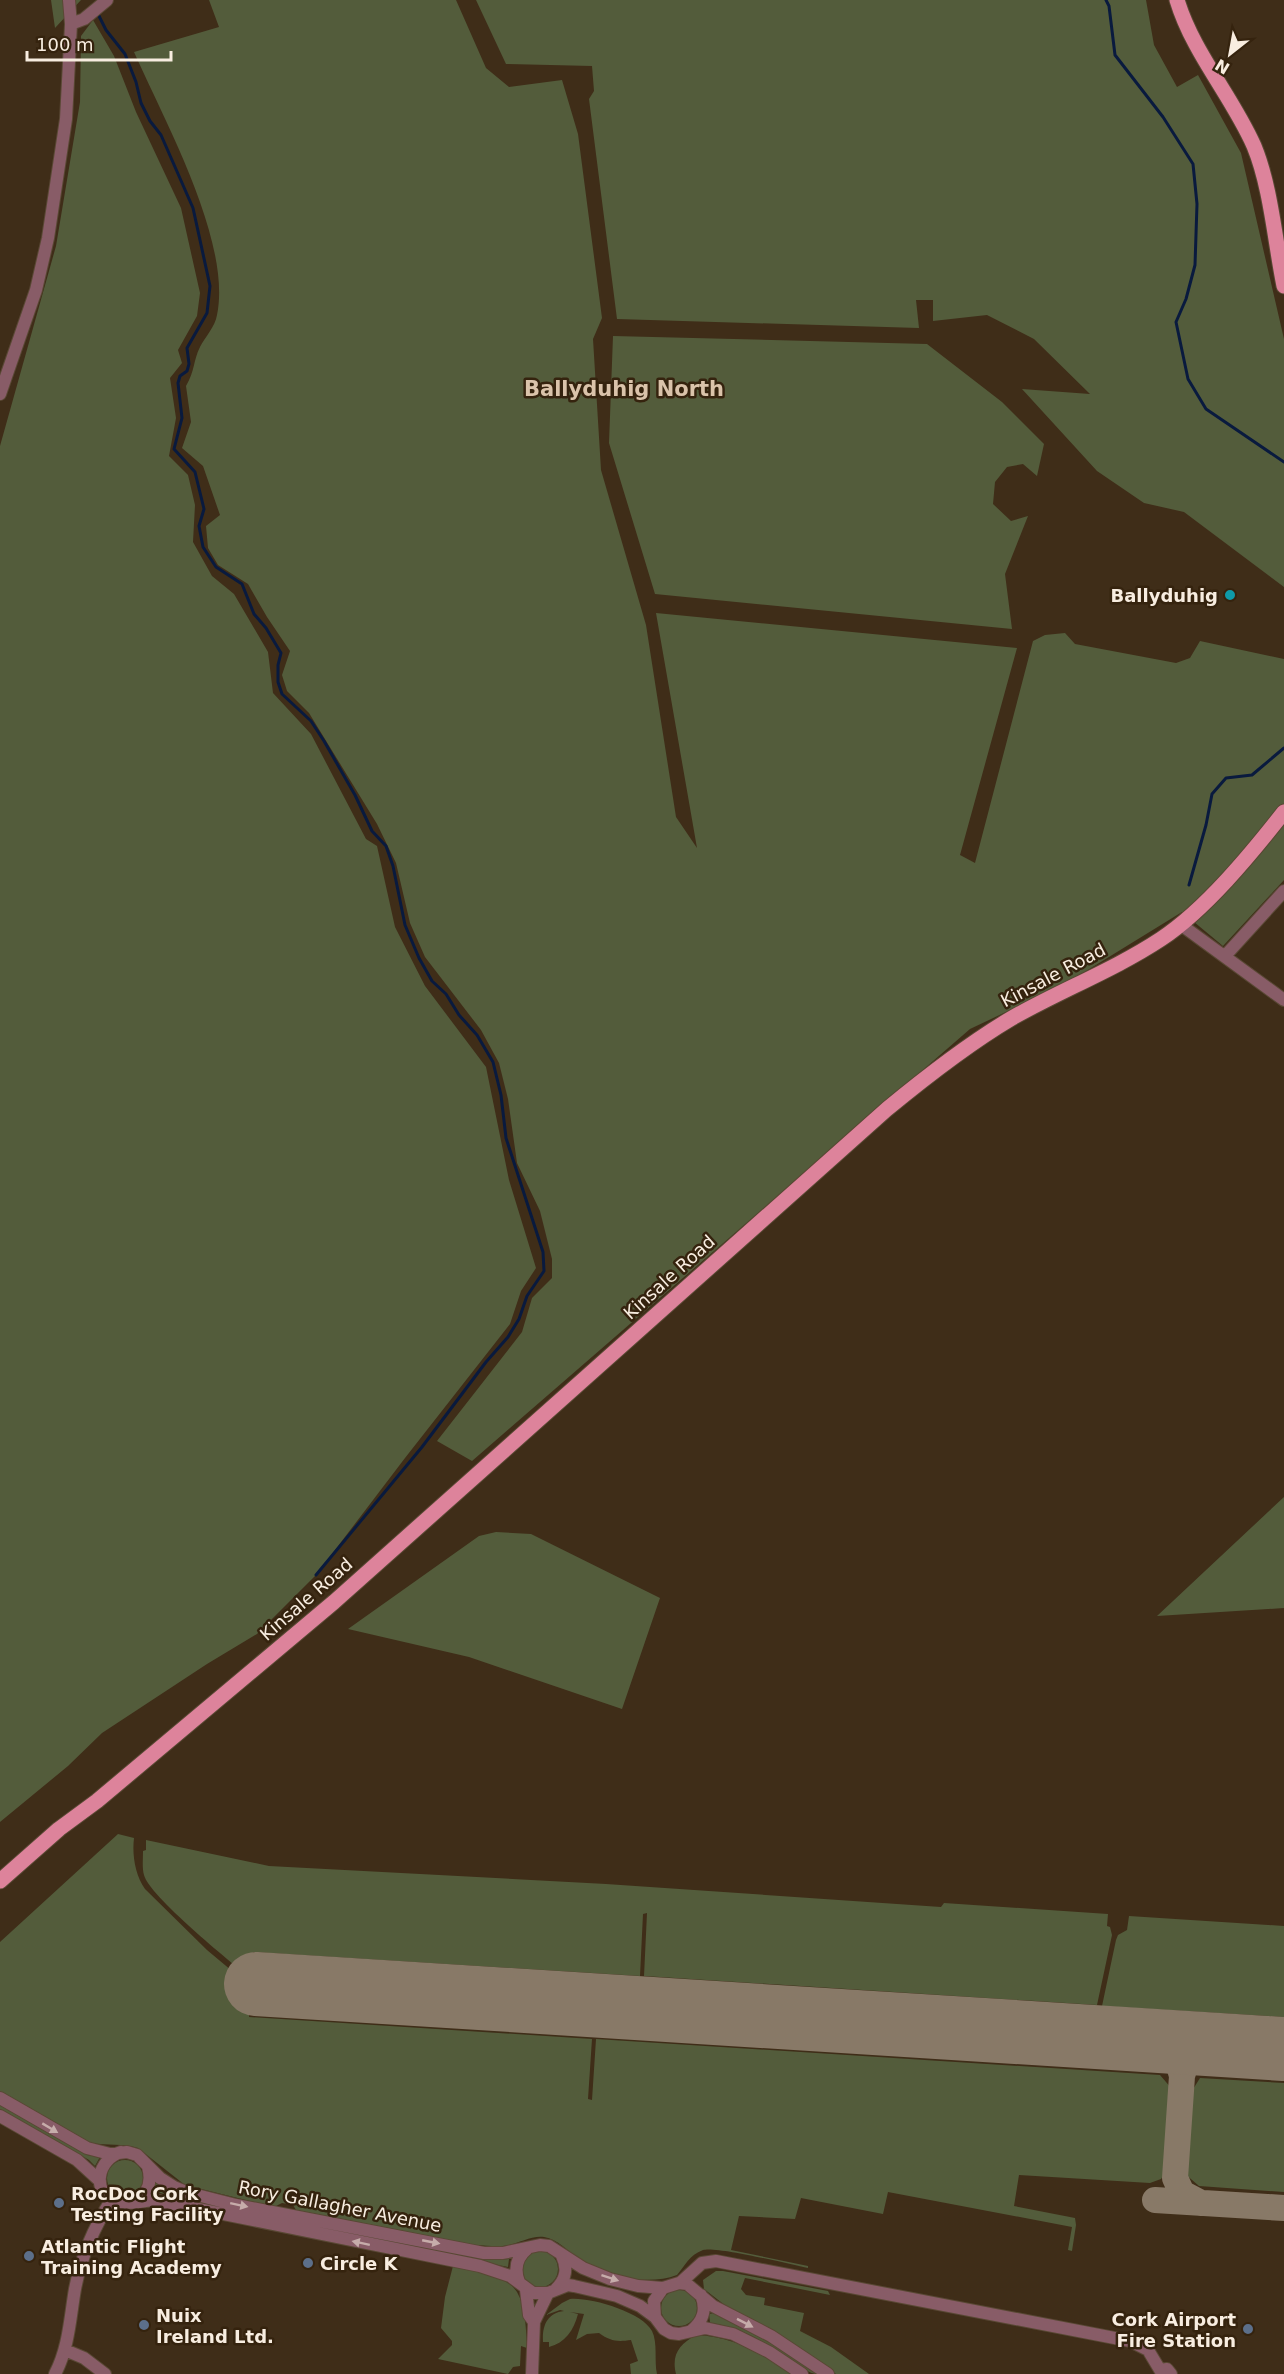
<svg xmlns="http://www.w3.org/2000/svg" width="1284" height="2374" font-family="'DejaVu Sans',sans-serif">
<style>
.green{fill:#535c3b}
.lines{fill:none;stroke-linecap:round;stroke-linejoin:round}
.stream{stroke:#091a3e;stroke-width:3}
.taxiway{stroke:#887967;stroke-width:26}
.runway{stroke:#887967;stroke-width:64}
.minor-casing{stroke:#594834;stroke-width:14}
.major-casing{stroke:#594834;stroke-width:17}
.minor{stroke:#885c67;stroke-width:12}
.major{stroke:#dd839b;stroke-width:15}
.oneway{fill:#c6acaa}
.culture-dot{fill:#0f9aa8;stroke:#35230e;stroke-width:2}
.service-dot{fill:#5c6f8a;stroke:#35230e;stroke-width:2}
.labels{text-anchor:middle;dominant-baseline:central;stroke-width:5;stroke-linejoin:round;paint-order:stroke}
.poi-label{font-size:18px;font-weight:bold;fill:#f8ede0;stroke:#35230e;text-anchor:start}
.street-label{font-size:18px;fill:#f8ede0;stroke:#35230e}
.quarter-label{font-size:21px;font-weight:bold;fill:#dac3aa;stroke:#35230e}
</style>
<rect width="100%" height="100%" fill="#3f2d18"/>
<!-- green -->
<path class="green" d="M51,0H81L55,28Z
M209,0H456L486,68L509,87L562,80L578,134L602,318L593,339L601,470L646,625L676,817L697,848L656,613L1017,648L960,855L975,863L1033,641L1045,635L1065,633L1075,644L1176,663L1190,658L1200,641L1284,659V880L1223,946L1182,912L1065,984L970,1029L472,1461L437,1441L522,1332L532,1298L552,1278V1259L540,1211L517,1163L508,1099L499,1063L481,1030L425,957L410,923L396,863L377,824L309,713L287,691L282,675L290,651L267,617L248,584L218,565L208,548L206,526L220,515L203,466L182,448L191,422L186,386C195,371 193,361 200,347C205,337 215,327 217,315C232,242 164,120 134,52L219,27Z
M476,0H1146L1154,45L1177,87L1198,75L1241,153L1284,339V587L1184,512L1144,503L1097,471L1022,389L1090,394L1034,339L987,315L933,321V300H916L919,328L617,319L589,99L594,91L592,66L506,64Z
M93,20L114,56L136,112L181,208L200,293L197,316L178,350L182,363L170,378L176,418L169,456L188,475L195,505L193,542L212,576L234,594L268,652L273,693L311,734L366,839L377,846L395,927L425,986L486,1067L509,1180L536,1268L521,1291L510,1324L405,1458L316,1575L257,1634L207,1664L102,1733L68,1766L0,1822V446L56,246L80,102L81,36Z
M613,336L927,344L1002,402L1044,444L1037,476L1023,464L1007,467L995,482L993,504L1011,521L1028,516L1005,574L1012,629L655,594L609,443Z
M1284,1497V1608L1157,1616Z
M496,1532L531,1534L660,1598L622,1709L469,1657L348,1629L479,1536Z
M118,1834L134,1838C132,1855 135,1875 145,1889L207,1950L250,1986L249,2017L592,2039L588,2099L592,2100L596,2039L1160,2075L1172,2089L1166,2171L1161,2179L1150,2183L1019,2175L1014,2206L1075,2218L1076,2225L1072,2251L1068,2250L1072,2227L888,2192L883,2214L801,2198L795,2219L739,2216L731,2250L808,2266V2268C789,2264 716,2246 703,2250C689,2255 685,2266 677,2275C648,2286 604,2277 579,2259C567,2251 558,2239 544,2237C531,2235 516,2245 503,2246C494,2247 484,2245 475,2245L296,2210L293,2205L282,2203L274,2207L185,2185L138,2148C123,2143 107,2146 91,2143L0,2092V1942Z
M146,1840L269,1866L606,1884L941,1907L944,1903L1108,1914L1107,1926L1110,1927L1112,1935L1097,2005L644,1976L647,1913L643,1914L640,1976L253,1952L251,1979C231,1962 149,1896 144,1875C142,1868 143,1859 143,1851L146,1850Z
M1129,1916L1284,1926V2017L1102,2006L1116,1940L1118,1935L1127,1930Z
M1200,2078L1284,2083V2192L1199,2186L1184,2173L1190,2094Z
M0,2105L87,2155L100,2157L95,2166L89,2160L0,2109Z
M107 2178a18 18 0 1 1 36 0a18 18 0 1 1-36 0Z
M156,2181C182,2201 219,2205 250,2212C331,2230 412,2244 493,2260L509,2259L508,2267L255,2216L152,2191Z
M522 2269a18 18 0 1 1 36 0a18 18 0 1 1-36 0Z
M453,2266C471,2269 508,2276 517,2292C526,2307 526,2331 527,2348L521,2346L520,2366L513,2367L508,2374L438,2359L452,2345V2341L441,2328L445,2297Z
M716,2271H723L828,2291L830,2295L745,2278L741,2289L746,2295L765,2298L764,2305L804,2313L800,2331L831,2347L869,2374H836L726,2306L704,2289L703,2280Z
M661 2308a18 18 0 1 1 36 0a18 18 0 1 1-36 0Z
M570,2299C590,2297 642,2312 652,2331C658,2343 654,2361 657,2374H631L630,2364L638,2361L631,2340C617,2342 610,2341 599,2333L587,2334L576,2340L584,2314L570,2312L578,2314C574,2330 565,2343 549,2347V2342H543C542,2326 547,2313 564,2311L560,2310L546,2315L562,2303Z
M714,2313C751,2330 785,2351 819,2374C807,2374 801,2366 791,2359C766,2343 739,2326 710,2323L709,2314Z
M696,2335C737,2337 761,2354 795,2374H676C671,2354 680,2344 696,2335Z"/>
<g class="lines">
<!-- stream -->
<path class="stream" d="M1106,0L1109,6L1115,55L1163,117L1193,164L1197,204L1195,265L1186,299L1176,322L1188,379L1206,409L1284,462
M97,12L106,30L125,54L136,82L141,103L150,121L161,135L193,208L210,286L207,313L187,348L189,364L187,371L180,376L178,383L182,418L174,449L195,472L204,509L199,526L203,547L216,567L242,584L254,614L266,628L281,653L278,665V682L282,694L311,721L324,741L355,795L372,831L386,846L393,866L405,925L419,958L432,981L446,994L459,1015L477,1035L493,1062L501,1095L506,1138L543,1252L544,1271L527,1296L519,1319L508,1337L486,1362L422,1447L316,1575
M1189,885L1206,825L1212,794L1226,778L1252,775L1284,748"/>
<!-- taxiway -->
<path class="taxiway" d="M1147,2041C1167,2047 1177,2055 1182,2076L1175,2178L1182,2193L1201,2203
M1182,2076C1187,2057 1198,2050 1217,2045
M1155,2200L1284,2208"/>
<!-- runway -->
<path class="runway" d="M256,1984L1284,2049"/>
<!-- minor casing -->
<g class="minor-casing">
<path id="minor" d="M71,24L84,19L107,0
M0,394L36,290L48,238L66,119L71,24L69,0
M1180,924L1284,1000
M1225,956L1284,891
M0,2098L87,2148L110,2154L127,2152L137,2155L160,2178L174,2187L189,2193L236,2205L484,2253H503L540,2245L549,2246L583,2268L610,2279L638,2286L663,2288
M0,2116L77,2160L100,2181
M121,2152C98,2159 90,2192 116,2201C127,2205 142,2201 154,2200L480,2266L510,2276L533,2293H548L568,2285L574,2286L617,2296L640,2306L655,2317L664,2329L671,2333L679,2334L705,2328L733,2334L769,2352L802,2374
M134,2201C148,2195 152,2182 148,2167
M519,2282C514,2269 516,2258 527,2249
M680,2283L702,2263L716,2261L1130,2341L1148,2350L1160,2370
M556,2289C566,2279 568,2269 562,2256
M526,2290L529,2315L534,2322
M655,2317L654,2301L663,2288L679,2283L687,2284L713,2306L771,2336L828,2374
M534,2322L548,2293
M691,2331C703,2321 707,2310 701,2295
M65,2350L84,2358L105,2374
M1160,2370L1167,2369L1171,2374
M55,2374C69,2347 70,2318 75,2289C81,2257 94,2227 112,2199
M532,2374L534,2322"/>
</g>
<!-- major casing -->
<g class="major-casing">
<path id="major" d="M1177,0C1193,53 1232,96 1254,146C1271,187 1275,242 1284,286
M0,1881L59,1829L97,1801L334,1602L887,1109C927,1076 968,1044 1012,1018C1061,990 1114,970 1161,939C1205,910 1251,854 1284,812"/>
</g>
<!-- minor -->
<use href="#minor" class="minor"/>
<!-- major -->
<use href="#major" class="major"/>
</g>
<!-- one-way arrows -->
<defs><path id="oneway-solid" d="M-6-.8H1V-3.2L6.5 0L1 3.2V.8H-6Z" transform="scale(1.5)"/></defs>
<g class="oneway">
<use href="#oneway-solid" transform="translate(50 2128) rotate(31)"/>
<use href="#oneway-solid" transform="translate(239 2205) rotate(12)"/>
<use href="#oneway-solid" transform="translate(431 2242) rotate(11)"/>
<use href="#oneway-solid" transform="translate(361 2243) rotate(-168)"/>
<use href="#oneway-solid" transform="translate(610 2278) rotate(18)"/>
<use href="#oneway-solid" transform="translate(745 2323) rotate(27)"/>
</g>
<!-- markers -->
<circle class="culture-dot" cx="1230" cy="595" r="6"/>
<g class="service-dot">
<circle cx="59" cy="2203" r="6"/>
<circle cx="29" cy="2256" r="6"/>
<circle cx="308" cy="2263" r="6"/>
<circle cx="144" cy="2325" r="6"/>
<circle cx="1248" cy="2329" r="6"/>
</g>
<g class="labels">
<!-- poi labels -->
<g class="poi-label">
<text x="1218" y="595" text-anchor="end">Ballyduhig</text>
<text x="71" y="2193">RocDoc Cork<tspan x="71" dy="21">Testing Facility</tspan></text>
<text x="41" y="2246">Atlantic Flight<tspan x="41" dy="21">Training Academy</tspan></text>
<text x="320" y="2263">Circle K</text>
<text x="156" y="2315">Nuix<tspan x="156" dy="21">Ireland Ltd.</tspan></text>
<text x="1236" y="2319" text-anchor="end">Cork Airport<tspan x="1236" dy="21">Fire Station</tspan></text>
</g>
<!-- street labels -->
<g class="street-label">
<text transform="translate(1053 975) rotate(-28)">Kinsale Road</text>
<text transform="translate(669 1277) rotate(-42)">Kinsale Road</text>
<text transform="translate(306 1599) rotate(-41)">Kinsale Road</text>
<text transform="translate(340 2206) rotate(11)">Rory Gallagher Avenue</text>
</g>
<!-- quarter labels -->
<g class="quarter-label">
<text x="624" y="389">Ballyduhig North</text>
</g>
</g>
<!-- north arrow -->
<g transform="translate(1230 54) rotate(211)" stroke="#35230e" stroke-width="4.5" paint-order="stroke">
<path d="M0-4.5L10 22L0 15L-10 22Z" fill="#f8ede0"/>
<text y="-9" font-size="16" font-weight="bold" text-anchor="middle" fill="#f8ede0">N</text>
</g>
<!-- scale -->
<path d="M27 51v9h144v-9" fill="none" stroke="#f8ede0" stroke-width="3"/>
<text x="36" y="51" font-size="18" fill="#f8ede0" stroke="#35230e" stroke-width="4.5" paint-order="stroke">100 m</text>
</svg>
